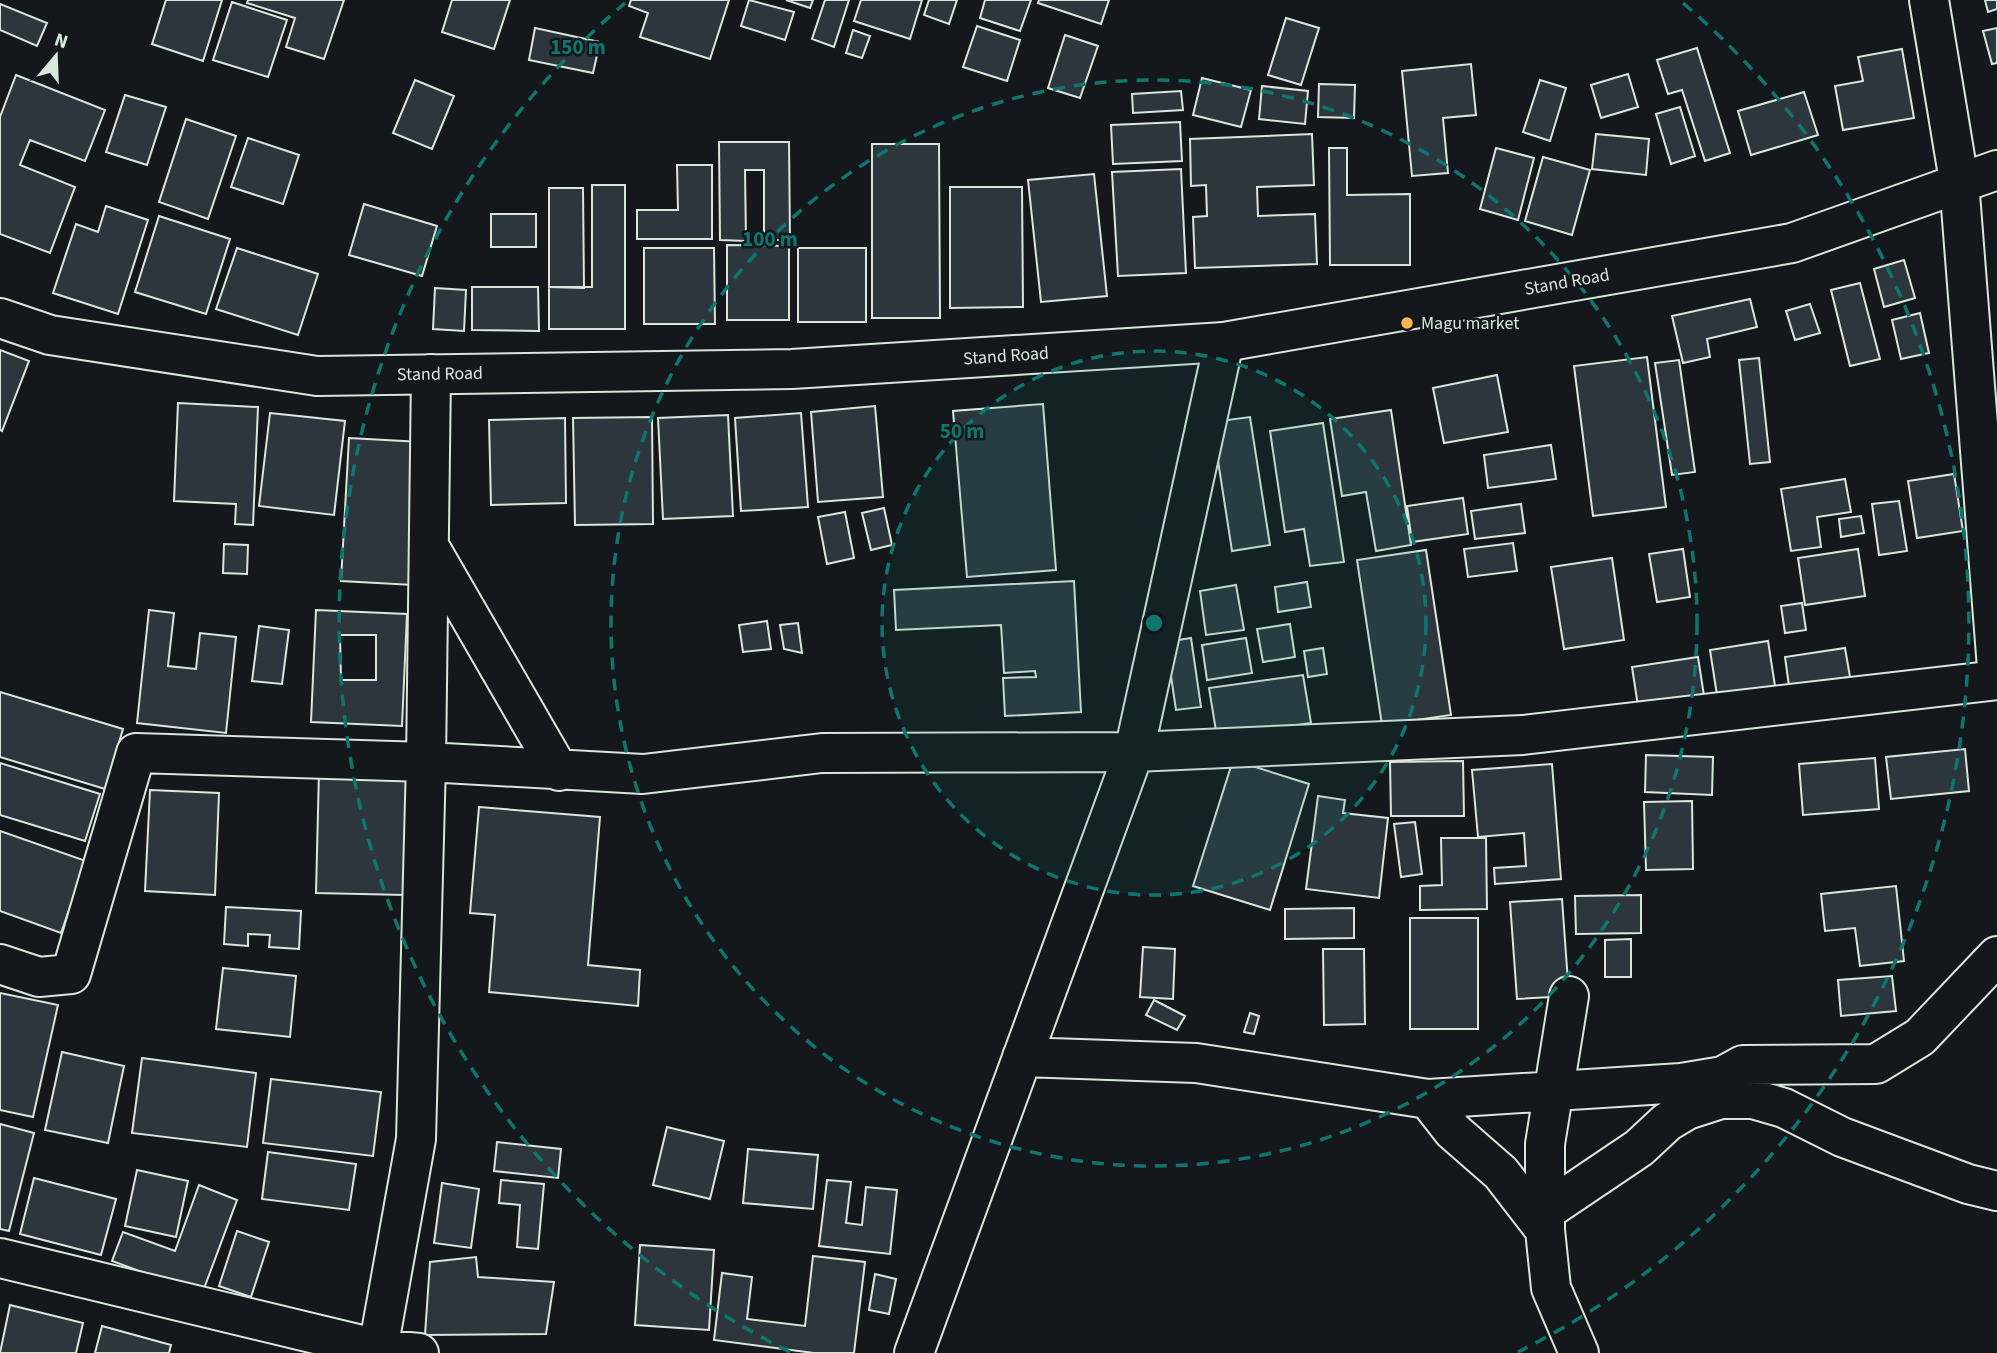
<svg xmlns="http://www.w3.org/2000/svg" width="1997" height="1353" font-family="'Source Sans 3',sans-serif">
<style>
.building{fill:#2c363c;stroke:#d8e6dc;stroke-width:2;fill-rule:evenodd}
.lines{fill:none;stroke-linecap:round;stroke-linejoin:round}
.minor-casing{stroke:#d8e6dc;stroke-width:42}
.major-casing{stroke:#d8e6dc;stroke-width:42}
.minor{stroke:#14181c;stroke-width:38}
.major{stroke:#14181c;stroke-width:38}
.ring{fill:none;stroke:#0f766e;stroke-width:3.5;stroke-dasharray:12 9}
.poi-dot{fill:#ffb74d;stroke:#14181c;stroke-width:2.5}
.labels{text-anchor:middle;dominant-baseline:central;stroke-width:5;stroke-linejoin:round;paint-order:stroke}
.street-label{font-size:18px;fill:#d8e6dc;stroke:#14181c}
.poi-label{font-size:18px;fill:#d8e6dc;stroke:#14181c;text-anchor:start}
.centre{fill:#0f766e;stroke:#14181c;stroke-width:3.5}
.ring-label{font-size:21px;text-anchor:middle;font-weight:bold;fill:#0f766e;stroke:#14181c;stroke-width:5;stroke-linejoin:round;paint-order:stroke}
</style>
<rect width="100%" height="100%" fill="#14181c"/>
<!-- building -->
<path class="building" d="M166,0H222L203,61L152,44Z
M248,0H344L324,59L286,47L295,18L247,3Z
M452,0H510L494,49L442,32Z
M631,0H729L710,59L640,37L648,13L629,6Z
M749,0L794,12L785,40L741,26Z
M786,0H813L810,8Z
M825,0H849L834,47L812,39Z
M861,0H922L910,39L854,21Z
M929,0H957L949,24L924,15Z
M985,0H1031L1020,31L980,18Z
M1039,0H1109L1101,24L1038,3Z
M1985,0H1997V9L1988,12Z
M232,2L287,20L268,77L213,60Z
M0,4L47,23L37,46L0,30Z
M1286,18L1319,28L1301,85L1268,75Z
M977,26L1020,40L1007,81L963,67Z
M535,28L600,42L593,73L529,60Z
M1997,28V63L1992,64L1983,31Z
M853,30L870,36L862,58L846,53Z
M1065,35L1098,46L1080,98L1048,88Z
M1697,48L1730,153L1705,161L1682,90L1668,94L1657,60Z
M1902,49L1914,118L1843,130L1835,86L1863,81L1858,57Z
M1471,64L1476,115L1443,118L1448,173L1412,176L1402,71Z
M1628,74L1638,107L1601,118L1591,85Z
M16,75L105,110L85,161L30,140L20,165L75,187L50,253L0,234V117Z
M1202,78L1251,90L1241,127L1193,115Z
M415,80L454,96L432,149L393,133Z
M1540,80L1566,88L1550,141L1523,132Z
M1319,84L1355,85L1354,118L1318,117Z
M1262,86L1308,91L1305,124L1259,119Z
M1181,91L1183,110L1133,113L1132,94Z
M1804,92L1818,135L1751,155L1738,111Z
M125,95L166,107L147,165L106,152Z
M1680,107L1695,156L1671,164L1656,114Z
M186,119L236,136L208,219L159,202Z
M1180,122L1182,161L1113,164L1111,125Z
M1312,134L1314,185L1257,187L1258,216L1315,214L1317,264L1195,268L1193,217L1207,216L1206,185L1191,186L1190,139Z
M1596,134L1649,139L1646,175L1592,169Z
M248,138L299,155L283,204L231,187Z
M719,142H789L790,240H764V170H745L746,241L720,240Z
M872,144H939L940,318H872Z
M1329,148H1347V195L1410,194V265H1330Z
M1496,148L1534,158L1518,220L1480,209Z
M1543,157L1590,170L1572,235L1525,221Z
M677,165H712V239H637V210H678Z
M1181,169L1186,273L1118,276L1112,172Z
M1094,174L1107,296L1041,302L1028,180Z
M592,185H625V329H549V287H592Z
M950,187H1022L1023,307L950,308Z
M549,188H583L584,288L549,287Z
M364,204L437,226L422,276L349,255Z
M106,206L148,220L118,314L53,293L76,224L98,232Z
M491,214H536V247H491Z
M159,216L230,239L206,314L135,292Z
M727,245L789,246V320H727Z
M237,248L318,274L298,335L216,309Z
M644,248H714L715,324H644Z
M798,248H866V322H798Z
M1904,260L1915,298L1884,307L1874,269Z
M1860,283L1880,359L1850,366L1831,290Z
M472,287H538L539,331L472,330Z
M435,288L466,290L464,331L433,329Z
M1750,299L1757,327L1707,339L1710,357L1683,363L1672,316Z
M1810,304L1820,333L1795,340L1786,311Z
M1920,313L1929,353L1901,359L1892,320Z
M0,350L29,361L2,431L0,430Z
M1647,357L1666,507L1593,516L1574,366Z
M1759,358L1770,462L1750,464L1739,360Z
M1679,360L1695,472L1672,475L1655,363Z
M1497,375L1508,432L1444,443L1433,388Z
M178,403L258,407L253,525L235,524L236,504L174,501Z
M1043,404L1056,570L967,577L953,411Z
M875,406L883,497L818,502L811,412Z
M1391,410L1411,545L1376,551L1366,492L1342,496L1330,419Z
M270,413L345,421L334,515L259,506Z
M801,413L808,507L741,511L735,418Z
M728,415L733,516L663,519L658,418Z
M652,417L653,524L575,525L573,418Z
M1250,417L1270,545L1232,551L1212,422Z
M565,418L566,503L491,505L489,420Z
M1323,423L1344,562L1310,566L1304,529L1285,532L1270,431Z
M349,438L421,442L413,585L341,581Z
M1551,445L1556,479L1488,488L1484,455Z
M1954,474L1963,531L1917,538L1908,481Z
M1845,479L1851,512L1817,517L1821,547L1791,551L1781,489Z
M1463,498L1468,534L1412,542L1407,506Z
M1899,501L1907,551L1879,555L1872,504Z
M1521,504L1525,533L1475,539L1471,511Z
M884,508L892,545L871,550L862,513Z
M845,512L854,558L827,564L818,517Z
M1861,516L1864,533L1841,537L1839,519Z
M1513,543L1517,571L1468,577L1464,549Z
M224,544L248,545L247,574L223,573Z
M1683,549L1690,597L1657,602L1649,554Z
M1858,549L1865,596L1805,605L1798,558Z
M1426,550L1451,715L1382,725L1357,560Z
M1612,558L1624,640L1564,649L1551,567Z
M1074,581L1081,712L1005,716L1003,678L1036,677L1035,671L1004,673L1001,625L896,630L894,590Z
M1307,582L1311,607L1278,612L1275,587Z
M1236,585L1244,630L1206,635L1200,591Z
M1802,603L1806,630L1785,633L1781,606Z
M149,610L174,613L168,666L196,669L200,633L236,637L226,733L137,723Z
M316,610L407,614L402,726L311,722ZM340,635H376V680H341Z
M767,621L771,649L743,652L739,625Z
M798,623L802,653L784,649L780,625Z
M1290,624L1295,657L1263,662L1257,629Z
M259,626L289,630L282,684L252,681Z
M1191,638L1201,707L1176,710L1166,642Z
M1246,638L1252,673L1207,680L1202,645Z
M1768,641L1775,686L1717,695L1710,650Z
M1323,648L1327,674L1308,677L1304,651Z
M1845,648L1850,677L1789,686L1785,657Z
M1698,657L1704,696L1638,706L1632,667Z
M1303,675L1311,723L1217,737L1209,688Z
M0,692L123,729L105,789L0,757Z
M1965,749L1969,791L1891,799L1886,757Z
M1646,755L1713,757L1712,795L1645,792Z
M1875,758L1879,809L1803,815L1799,764Z
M1233,760L1309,784L1270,910L1193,886Z
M1463,761L1464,816H1391L1390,762Z
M0,763L100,794L85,841L0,815Z
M1552,764L1561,879L1495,884L1494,868L1526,866L1524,833L1478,837L1472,770Z
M319,771L408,773L405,895L316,893Z
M150,790L219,793L215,895L145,891Z
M1318,796L1345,800L1343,813L1388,818L1379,898L1306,889Z
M1692,801L1693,869L1646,870L1644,802Z
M479,807L600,817L588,965L640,970L638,1006L489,992L495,915L470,913Z
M1415,822L1422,874L1401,877L1394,824Z
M0,831L86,861L61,933L0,911Z
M1441,838H1486L1487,909L1420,910V886L1442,885Z
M1896,886L1904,961L1860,966L1855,928L1825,931L1821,894Z
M1641,895V933L1576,934L1575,896Z
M1562,899L1569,996L1517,999L1510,902Z
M226,907L301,911L299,949L269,947L270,935L248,934V946L224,944Z
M1354,908V938L1285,939V909Z
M1410,918H1478V1029H1410Z
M1631,939V977H1605V940Z
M1143,947L1175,949L1173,999L1140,997Z
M1323,949H1364L1365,1024L1324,1025Z
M223,968L296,976L290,1037L216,1029Z
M1892,976L1896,1011L1841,1016L1838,980Z
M0,993L58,1005L33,1117L0,1110Z
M1154,1000L1185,1016L1177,1030L1146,1015Z
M1250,1013L1259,1016L1254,1034L1244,1032Z
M62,1052L124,1066L108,1143L45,1130Z
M142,1058L256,1073L247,1147L132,1133Z
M271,1079L381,1092L373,1156L263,1143Z
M0,1124L34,1133L9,1231L0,1229Z
M667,1127L724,1141L710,1199L653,1185Z
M497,1142L561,1149L558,1178L494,1171Z
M748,1149L818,1155L813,1209L743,1203Z
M268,1152L356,1164L349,1210L262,1199Z
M137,1170L188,1181L176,1237L125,1226Z
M34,1178L116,1199L101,1255L20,1234Z
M501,1180L544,1184L538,1249L517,1247L520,1205L499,1203Z
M827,1180L851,1182L846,1223L862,1225L866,1187L897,1190L890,1254L819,1246Z
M442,1183L479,1189L471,1248L434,1243Z
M199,1185L237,1200L202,1294L112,1261L123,1232L175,1251Z
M237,1231L269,1242L251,1297L219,1286Z
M640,1245L714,1250L709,1330L635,1325Z
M813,1256L865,1262L854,1353H814L714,1340L722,1273L752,1277L747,1319L805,1326Z
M476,1257L478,1277L554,1282L546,1334L425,1335L430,1262Z
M875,1274L896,1279L889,1314L869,1310Z
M10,1305L83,1323L76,1353H0Z
M102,1326L171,1345L169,1353H95Z"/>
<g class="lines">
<!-- minor casing -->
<g class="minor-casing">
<path id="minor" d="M1929,0L1959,181L1997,668
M429,546L559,771
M0,964L39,977L71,974L136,753L426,762L643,774L822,753L1134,752L1523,735L1997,680
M1569,996L1545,1144V1230L1551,1288L1579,1353
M1022,1057L1196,1063L1428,1099L1681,1083L1723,1076L1743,1065L1876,1064L1920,1037L1997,956
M1428,1099L1453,1131L1501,1173L1545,1230
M1544,1212L1639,1148L1667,1122L1687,1110L1721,1099H1753L1784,1108L1842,1137L1968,1184L1997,1191
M0,1258L378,1349L419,1353
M378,1349L416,1139L426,762L431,374
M914,1353L1134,752L1224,342"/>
</g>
<!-- major casing -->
<g class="major-casing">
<path id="major" d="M0,318L50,335L317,376L792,369L1224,342L1792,243L1997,170"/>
</g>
<!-- minor -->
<use href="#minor" class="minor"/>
<!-- major -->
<use href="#major" class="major"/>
</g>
<!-- distance rings -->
<circle cx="1154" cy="623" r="272" fill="#0f766e" fill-opacity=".12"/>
<g class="ring">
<circle cx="1154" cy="623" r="272"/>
<circle cx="1154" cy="623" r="543"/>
<path d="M790 1352A815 815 0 0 1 625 3M1683 3A815 815 0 0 1 1518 1352"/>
</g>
<!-- markers -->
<circle class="poi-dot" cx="1407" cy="323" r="7"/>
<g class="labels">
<!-- street labels -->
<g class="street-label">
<text transform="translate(1567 282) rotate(-10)">Stand Road</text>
<text transform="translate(1006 356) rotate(-4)">Stand Road</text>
<text transform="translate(440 374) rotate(-1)">Stand Road</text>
</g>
<!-- poi labels -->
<g class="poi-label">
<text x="1421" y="323">Magu market</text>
</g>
</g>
<circle cx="1154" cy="623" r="10" class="centre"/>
<g class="ring-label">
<text x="578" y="54">150 m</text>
<text x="770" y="246">100 m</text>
<text x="962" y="438">50 m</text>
</g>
<!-- north arrow -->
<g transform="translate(56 56) rotate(19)" stroke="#14181c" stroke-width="5" paint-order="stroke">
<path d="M0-5L12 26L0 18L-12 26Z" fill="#d8e6dc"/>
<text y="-10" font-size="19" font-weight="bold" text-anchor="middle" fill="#d8e6dc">N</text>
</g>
</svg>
